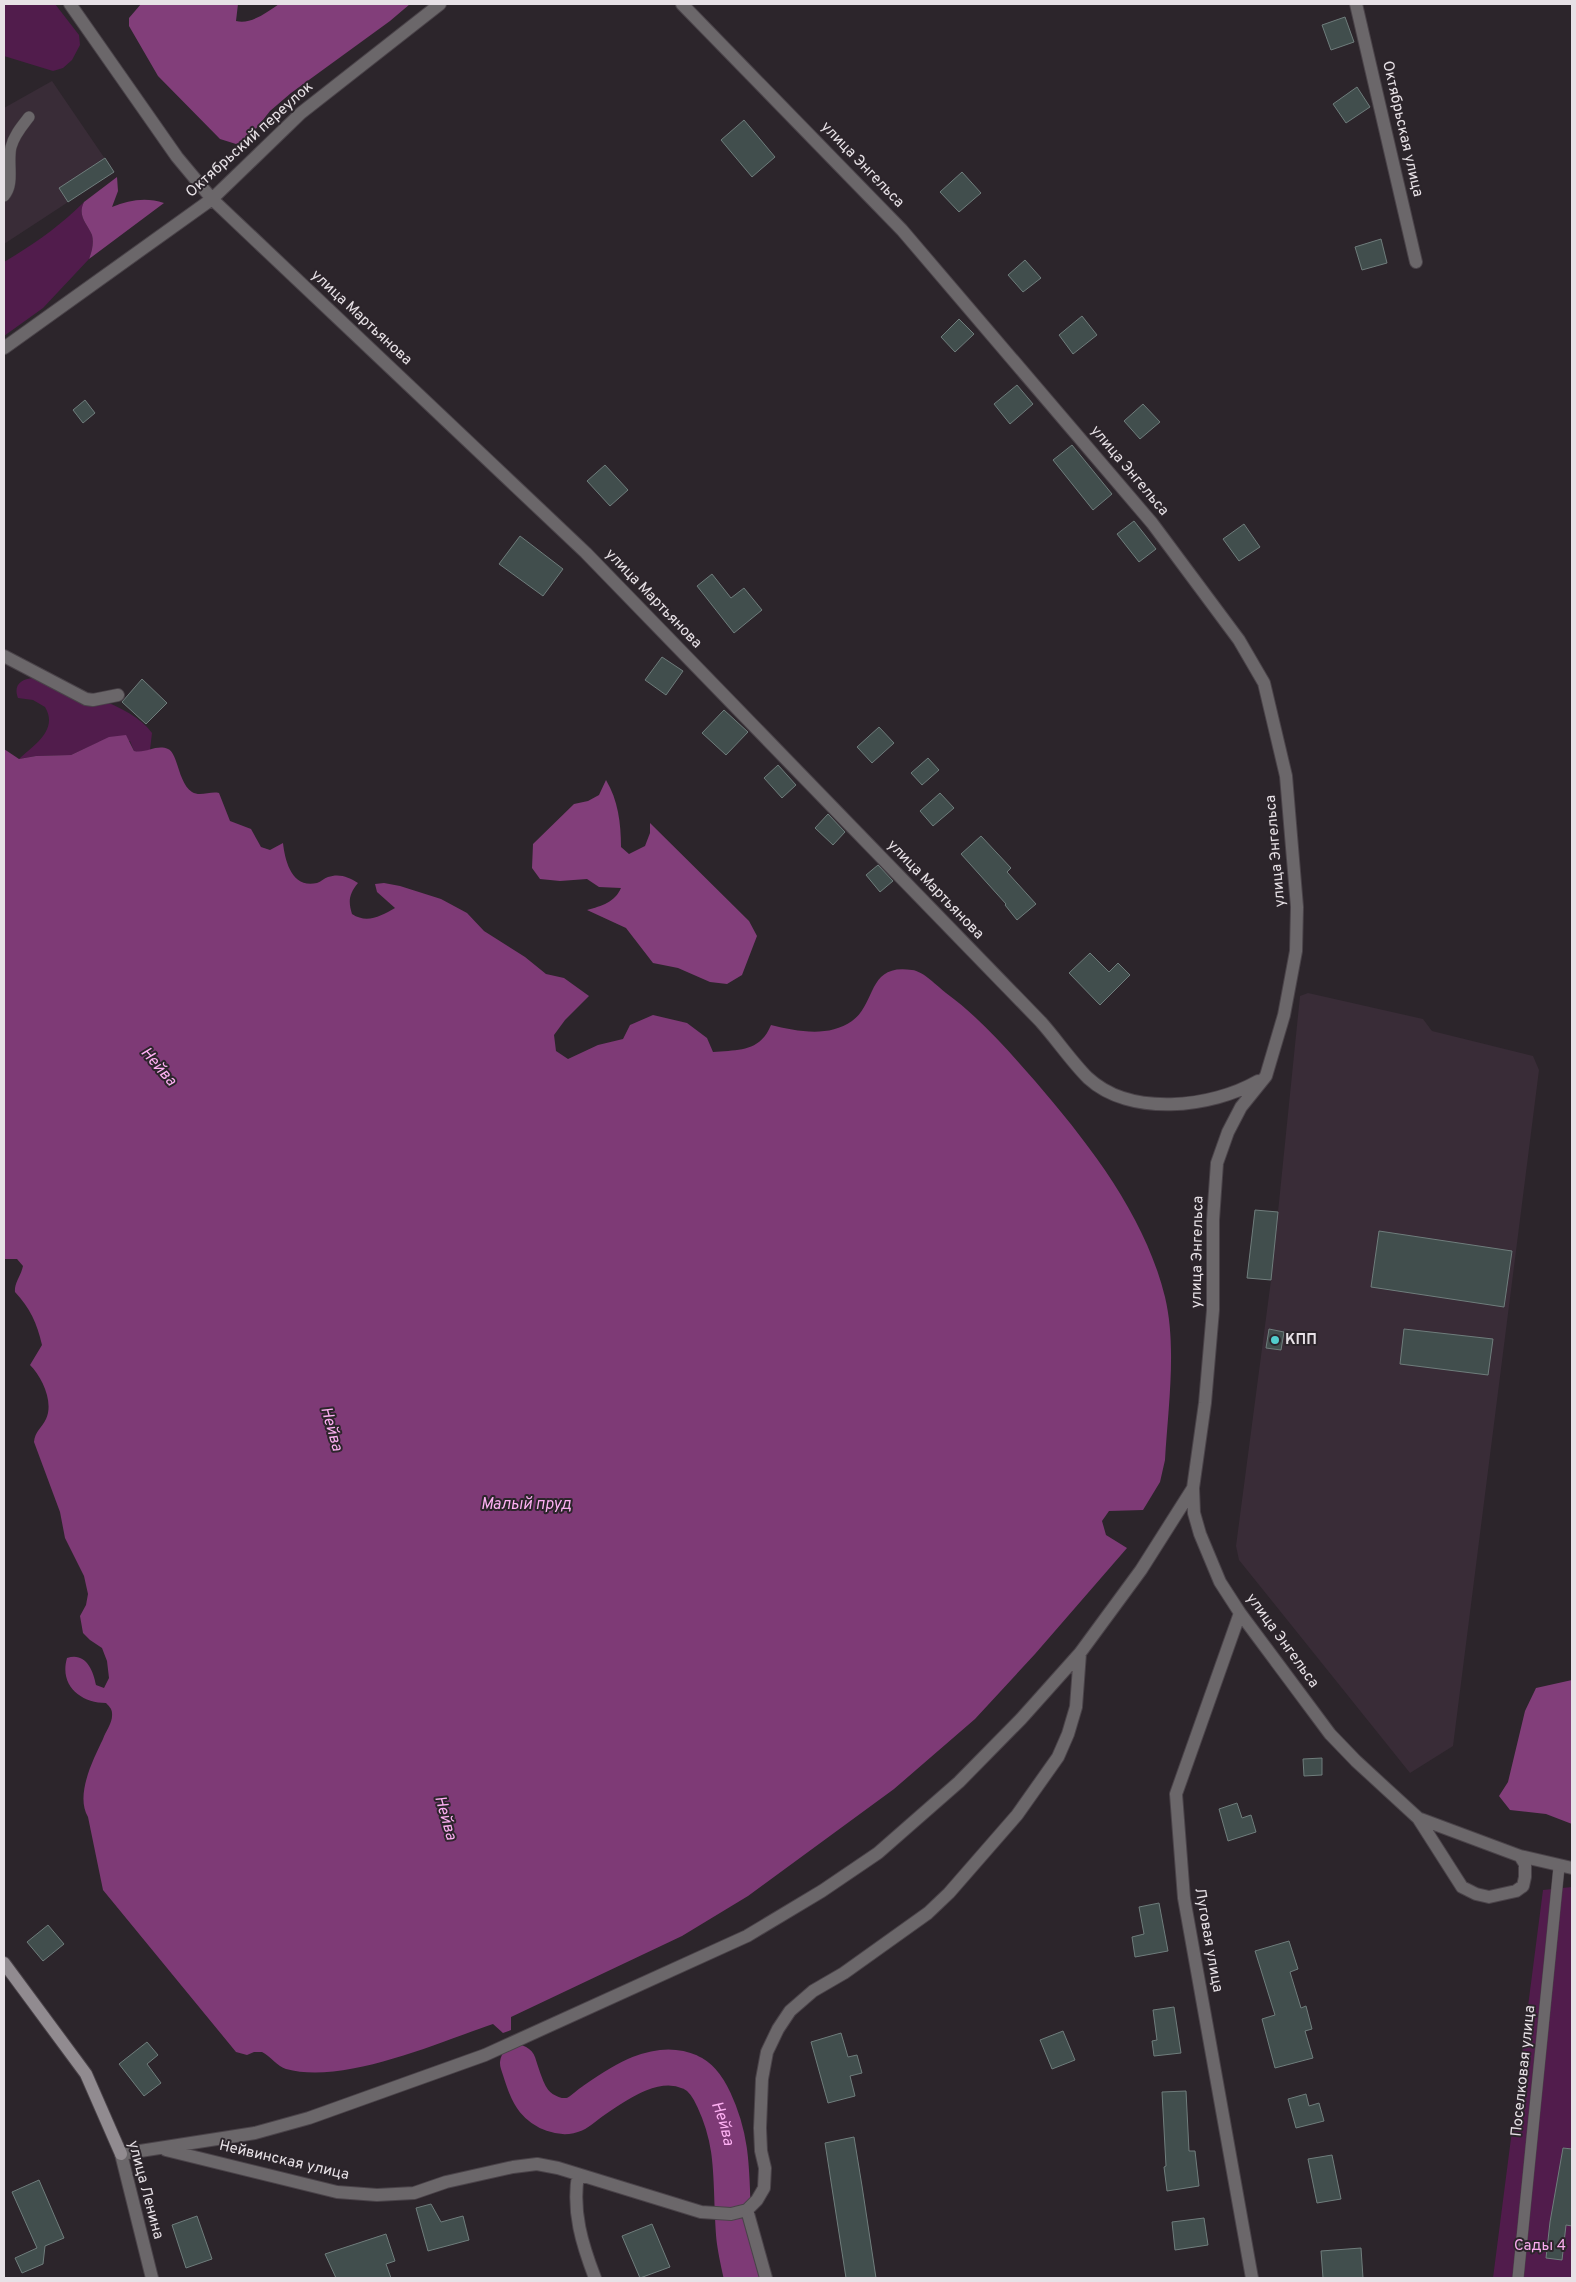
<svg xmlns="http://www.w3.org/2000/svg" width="1576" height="2282" font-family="Overpass,sans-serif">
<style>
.built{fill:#392c37}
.green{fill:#511c4c}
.forest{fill:#823e7a}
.water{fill:#7e3a76}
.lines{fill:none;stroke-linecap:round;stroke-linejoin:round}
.river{stroke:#7e3a76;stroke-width:36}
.building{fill:#414e4d;stroke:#6f7d7c}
.lane-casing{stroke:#4a4349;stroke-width:12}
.street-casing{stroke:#4a4349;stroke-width:14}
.secondary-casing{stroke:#4a4349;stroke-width:14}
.lane{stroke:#6b676a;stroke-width:11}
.street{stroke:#6b676a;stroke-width:12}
.secondary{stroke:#918b90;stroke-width:12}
.poi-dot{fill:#52cdcc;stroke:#2c252b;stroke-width:2}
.labels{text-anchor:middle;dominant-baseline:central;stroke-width:4;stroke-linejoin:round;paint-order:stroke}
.street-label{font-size:15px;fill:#e7e1e6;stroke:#2c252b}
.poi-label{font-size:15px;font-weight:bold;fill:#e7e1e6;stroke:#2c252b;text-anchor:start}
.park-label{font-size:15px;fill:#f9acee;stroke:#2c252b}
.water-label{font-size:16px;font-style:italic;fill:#fdb0f2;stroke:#2c252b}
</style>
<rect width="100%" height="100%" fill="#2c252b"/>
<!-- built -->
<path class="built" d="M52,81L114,172L4,244V108Z
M1308,993L1423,1019L1432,1031L1533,1056L1539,1070L1453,1746L1410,1773L1239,1560L1236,1546L1271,1280L1247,1278L1255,1210L1278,1212L1300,996Z"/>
<!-- green -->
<path class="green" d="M4,4H55L79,35L80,45L72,60L63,68L53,71L4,56Z
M84,202C77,216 87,223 92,235C94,243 92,251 89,259L43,308L4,336V262C33,245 60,226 84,202Z
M33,678C67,689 131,703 152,733L150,750L141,753L134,751L130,741L99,742L71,755L36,756L19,759C33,746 59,730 45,707L33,700L18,698C13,685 21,679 33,678Z
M1572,1887V2278H1493L1543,1890Z"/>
<!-- forest -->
<path class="forest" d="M141,4H238L236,21C251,25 267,12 279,4H410L390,21L291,93L270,111L248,139L236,144L220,139L158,76L129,26V18Z
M117,177L118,191L112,207C129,200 146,197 164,203L89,259C92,251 94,243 92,235C87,223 77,216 84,202Z
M606,780C618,800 621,823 621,847L629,854L645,846L650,833V823L749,921L757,936L742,975L727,984L710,982L678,968L653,963L626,928L587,910C602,906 615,902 621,888L599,887L587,879L560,881L540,879L532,868L533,844L574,804L588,801L599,795Z
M1572,1680V1824L1546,1814L1510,1810L1499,1796L1508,1782L1525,1711L1536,1688Z"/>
<!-- water -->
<path class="water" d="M126,735L134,751C146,754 156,744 168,749C178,753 178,783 192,792C200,797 210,791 219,793L230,821L251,829L261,847L270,850L283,843C285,861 292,889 317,883C321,882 324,878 328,877C339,873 349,877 358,883C349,894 348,901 352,914C367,924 381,916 395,908L377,892L375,884L384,883L400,886L441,899L467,913L484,931L525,957L546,974L564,978L589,996L565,1020L554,1035L556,1051L568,1059L598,1045L623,1039L630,1025L653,1015L687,1023L707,1038L713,1052C739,1050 760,1052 771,1025C796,1031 828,1038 852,1021C877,1003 867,963 912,970C923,971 937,986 946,993C980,1018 1007,1049 1035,1081C1089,1144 1145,1215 1165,1297C1177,1347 1168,1408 1165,1460L1160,1482L1143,1510L1109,1511L1102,1521L1106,1535L1127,1548L1035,1654L975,1719L894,1789L748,1896L682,1936L511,2017V2030L503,2033L493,2024C437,2043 343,2085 286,2069C278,2067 270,2056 262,2052H254L247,2055L236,2052L103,1890L88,1817C75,1795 93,1760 103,1739C106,1730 113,1723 112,1713C112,1709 109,1706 106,1703C81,1703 59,1686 67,1658C85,1652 93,1669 96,1685L104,1688L109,1678L107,1661L102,1648L90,1640L83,1633L80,1616L86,1605L88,1594L84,1576L65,1538L60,1512L34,1442C35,1431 42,1428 46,1419C54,1402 42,1377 30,1365L42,1345C37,1323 30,1308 15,1292C14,1283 21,1276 23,1266L17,1259H4V749L19,759L36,756L71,755L109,737Z"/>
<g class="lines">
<!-- river -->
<path class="river" id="s1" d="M518,2063C522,2075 526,2091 534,2101C543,2112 561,2120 575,2114C581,2111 587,2105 593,2101C620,2082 657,2057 690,2072C702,2077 709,2089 714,2100C736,2147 730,2184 734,2234C735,2248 739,2264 742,2278"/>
</g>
<!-- building -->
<path class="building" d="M1345,17L1354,42L1331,50L1322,25Z
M1357,87L1370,107L1346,123L1333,104Z
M744,120L775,157L752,177L721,140Z
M105,158L114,172L68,202L59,188Z
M962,172L981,193L959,212L940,192Z
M1381,239L1387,263L1362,270L1355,247Z
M1025,260L1041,278L1023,292L1008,275Z
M1082,316L1097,335L1073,354L1059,335Z
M959,319L974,334L955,352L941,337Z
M1017,385L1033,404L1010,424L994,404Z
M85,400L95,413L83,423L73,410Z
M1143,404L1160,422L1140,439L1124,421Z
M1072,445L1112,494L1093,510L1053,460Z
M605,465L628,490L610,506L587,481Z
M1134,521L1156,549L1139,562L1117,534Z
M1244,524L1260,547L1239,561L1223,539Z
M520,536L563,569L543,596L499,564Z
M712,574L731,598L744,588L762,610L734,633L697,586Z
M662,657L683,671L666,695L645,680Z
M142,679L167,703L146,724L122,702Z
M724,710L748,732L726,755L702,733Z
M879,727L894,743L872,763L857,747Z
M928,758L939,770L922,785L911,773Z
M778,765L796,785L782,798L764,778Z
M940,793L954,808L933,826L920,811Z
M828,814L845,832L833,845L815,828Z
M981,836L1011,868L1007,872L1036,904L1017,920L1005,905L1006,904L961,854Z
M878,865L893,881L880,892L866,875Z
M1090,953L1109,972L1118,963L1130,975L1100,1005L1069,973Z
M1255,1210L1278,1212L1271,1280L1247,1278Z
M1379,1231L1512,1251L1504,1307L1371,1287Z
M1269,1329L1284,1332L1281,1350L1266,1348Z
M1404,1329L1493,1339L1488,1375L1400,1364Z
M1322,1758V1775L1304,1776L1303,1759Z
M1237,1803L1242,1818L1251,1815L1256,1832L1228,1841L1219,1809Z
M1159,1903L1168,1951L1135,1957L1132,1937L1144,1934L1139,1907Z
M48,1925L64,1944L43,1961L27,1942Z
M1289,1941L1298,1969L1290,1972L1301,2008L1306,2006L1312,2029L1305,2031L1313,2058L1275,2068L1262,2019L1275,2015L1255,1951Z
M1174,2007L1181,2053L1154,2056L1152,2041L1157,2040L1153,2010Z
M1063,2031L1075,2060L1052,2069L1040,2040Z
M841,2033L848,2057L857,2055L862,2073L850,2076L855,2096L828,2103L811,2042Z
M147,2042L158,2055L147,2064L161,2083L144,2096L119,2064Z
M1186,2091L1189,2151H1195L1199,2186L1167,2191L1164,2167L1166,2166L1162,2092Z
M1306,2094L1309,2106L1319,2103L1324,2121L1296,2128L1288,2099Z
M854,2137L862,2186L876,2278H846L825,2143Z
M1563,2148L1572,2149V2226L1566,2225L1562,2260L1546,2258L1550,2222Z
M1332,2155L1341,2199L1317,2203L1308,2159Z
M39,2180L64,2238L45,2246L43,2264L22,2273L15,2258L37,2248L12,2192Z
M431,2204L441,2222L463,2216L469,2240L428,2251L416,2208Z
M197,2216L212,2259L186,2268L172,2225Z
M1204,2218L1208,2245L1175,2250L1172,2222Z
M652,2224L670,2267L640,2278L622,2236Z
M386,2234L395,2261L386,2264L391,2278H336L325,2254Z
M1361,2248L1363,2278H1323L1321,2251Z"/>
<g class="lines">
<!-- lane casing -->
<g class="lane-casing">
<path id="lane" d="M4,196C15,184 7,163 11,147C14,135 22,126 29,117
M1518,2278L1559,1867"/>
</g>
<!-- street casing -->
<g class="street-casing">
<path id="street" d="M70,4L177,157L212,199L586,553L1041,1022C1057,1040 1071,1061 1088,1078C1130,1117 1211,1108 1258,1081
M682,4L902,230L1152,523L1239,640L1264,683L1286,776L1297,907L1296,951L1284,1015L1266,1076L1241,1107L1228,1132L1217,1163L1213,1220V1310L1205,1403L1193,1488L1194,1513L1200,1534L1220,1582L1240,1613L1330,1734L1356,1761L1418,1818L1462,1887L1476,1894L1489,1897L1516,1891L1523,1886L1525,1877V1864L1520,1856L1418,1818
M1356,4L1416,262
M4,348L212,199L301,113L440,4
M4,656L86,699L93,700L118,695
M1240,1613L1176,1794L1184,1898L1252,2278
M1520,1856L1572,1868
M166,2150L337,2192L377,2195L414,2193L446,2182L513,2167L537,2164L558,2168L701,2212L731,2214L747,2210L757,2200L764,2188L765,2168L761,2151L760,2128L762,2079L767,2052L778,2029L790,2011L813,1991L844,1973L928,1913L949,1893L1017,1815L1058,1757L1068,1734L1076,1707L1080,1653
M578,2175C572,2212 582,2244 595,2278
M747,2210L766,2278
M152,2278L121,2154L255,2133L309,2118L485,2055L747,1936L822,1891L878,1853L959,1782L1021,1719L1080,1653L1141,1570L1193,1488"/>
</g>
<!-- secondary casing -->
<g class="secondary-casing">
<path id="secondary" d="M4,1963L86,2074L121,2154"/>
</g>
<!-- lane -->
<use href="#lane" class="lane"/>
<!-- street -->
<use href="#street" class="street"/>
<!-- secondary -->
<use href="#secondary" class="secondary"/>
</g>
<!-- markers -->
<circle class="poi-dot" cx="1275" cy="1340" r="5"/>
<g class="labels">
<!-- street labels -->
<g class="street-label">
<text transform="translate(1402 129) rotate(77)">Октябрьская улица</text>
<text transform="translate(250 140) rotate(-42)">Октябрьский переулок</text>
<text transform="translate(862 165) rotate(46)">улица Энгельса</text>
<text transform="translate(361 318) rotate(43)">улица Мартьянова</text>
<text transform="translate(1129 471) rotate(50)">улица Энгельса</text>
<text transform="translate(653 599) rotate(46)">улица Мартьянова</text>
<text transform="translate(1276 851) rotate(-95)">улица Энгельса</text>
<text transform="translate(935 890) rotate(46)">улица Мартьянова</text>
<text transform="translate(1198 1252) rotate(-89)">улица Энгельса</text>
<text transform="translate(1282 1641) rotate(54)">улица Энгельса</text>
<text transform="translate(1208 1940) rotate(80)">Луговая улица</text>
<text transform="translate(1524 2071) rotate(-84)">Поселковая улица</text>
<text transform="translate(284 2161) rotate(13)">Нейвинская улица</text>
<text transform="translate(145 2190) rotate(75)">улица Ленина</text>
</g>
<!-- poi labels -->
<g class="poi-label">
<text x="1285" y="1340">КПП</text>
</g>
<!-- park labels -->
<g class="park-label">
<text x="1540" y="2246">Сады 4</text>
</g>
<!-- water labels -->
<g class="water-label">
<text transform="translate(158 1067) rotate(49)">Нейва</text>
<text transform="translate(331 1429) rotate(74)">Нейва</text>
<text x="526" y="1505">Малый пруд</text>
<text transform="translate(445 1818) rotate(74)">Нейва</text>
<text stroke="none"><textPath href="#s1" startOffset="278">Нейва</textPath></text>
</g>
</g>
<!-- border -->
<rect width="1576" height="2282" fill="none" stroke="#e7e1e6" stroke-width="10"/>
</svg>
